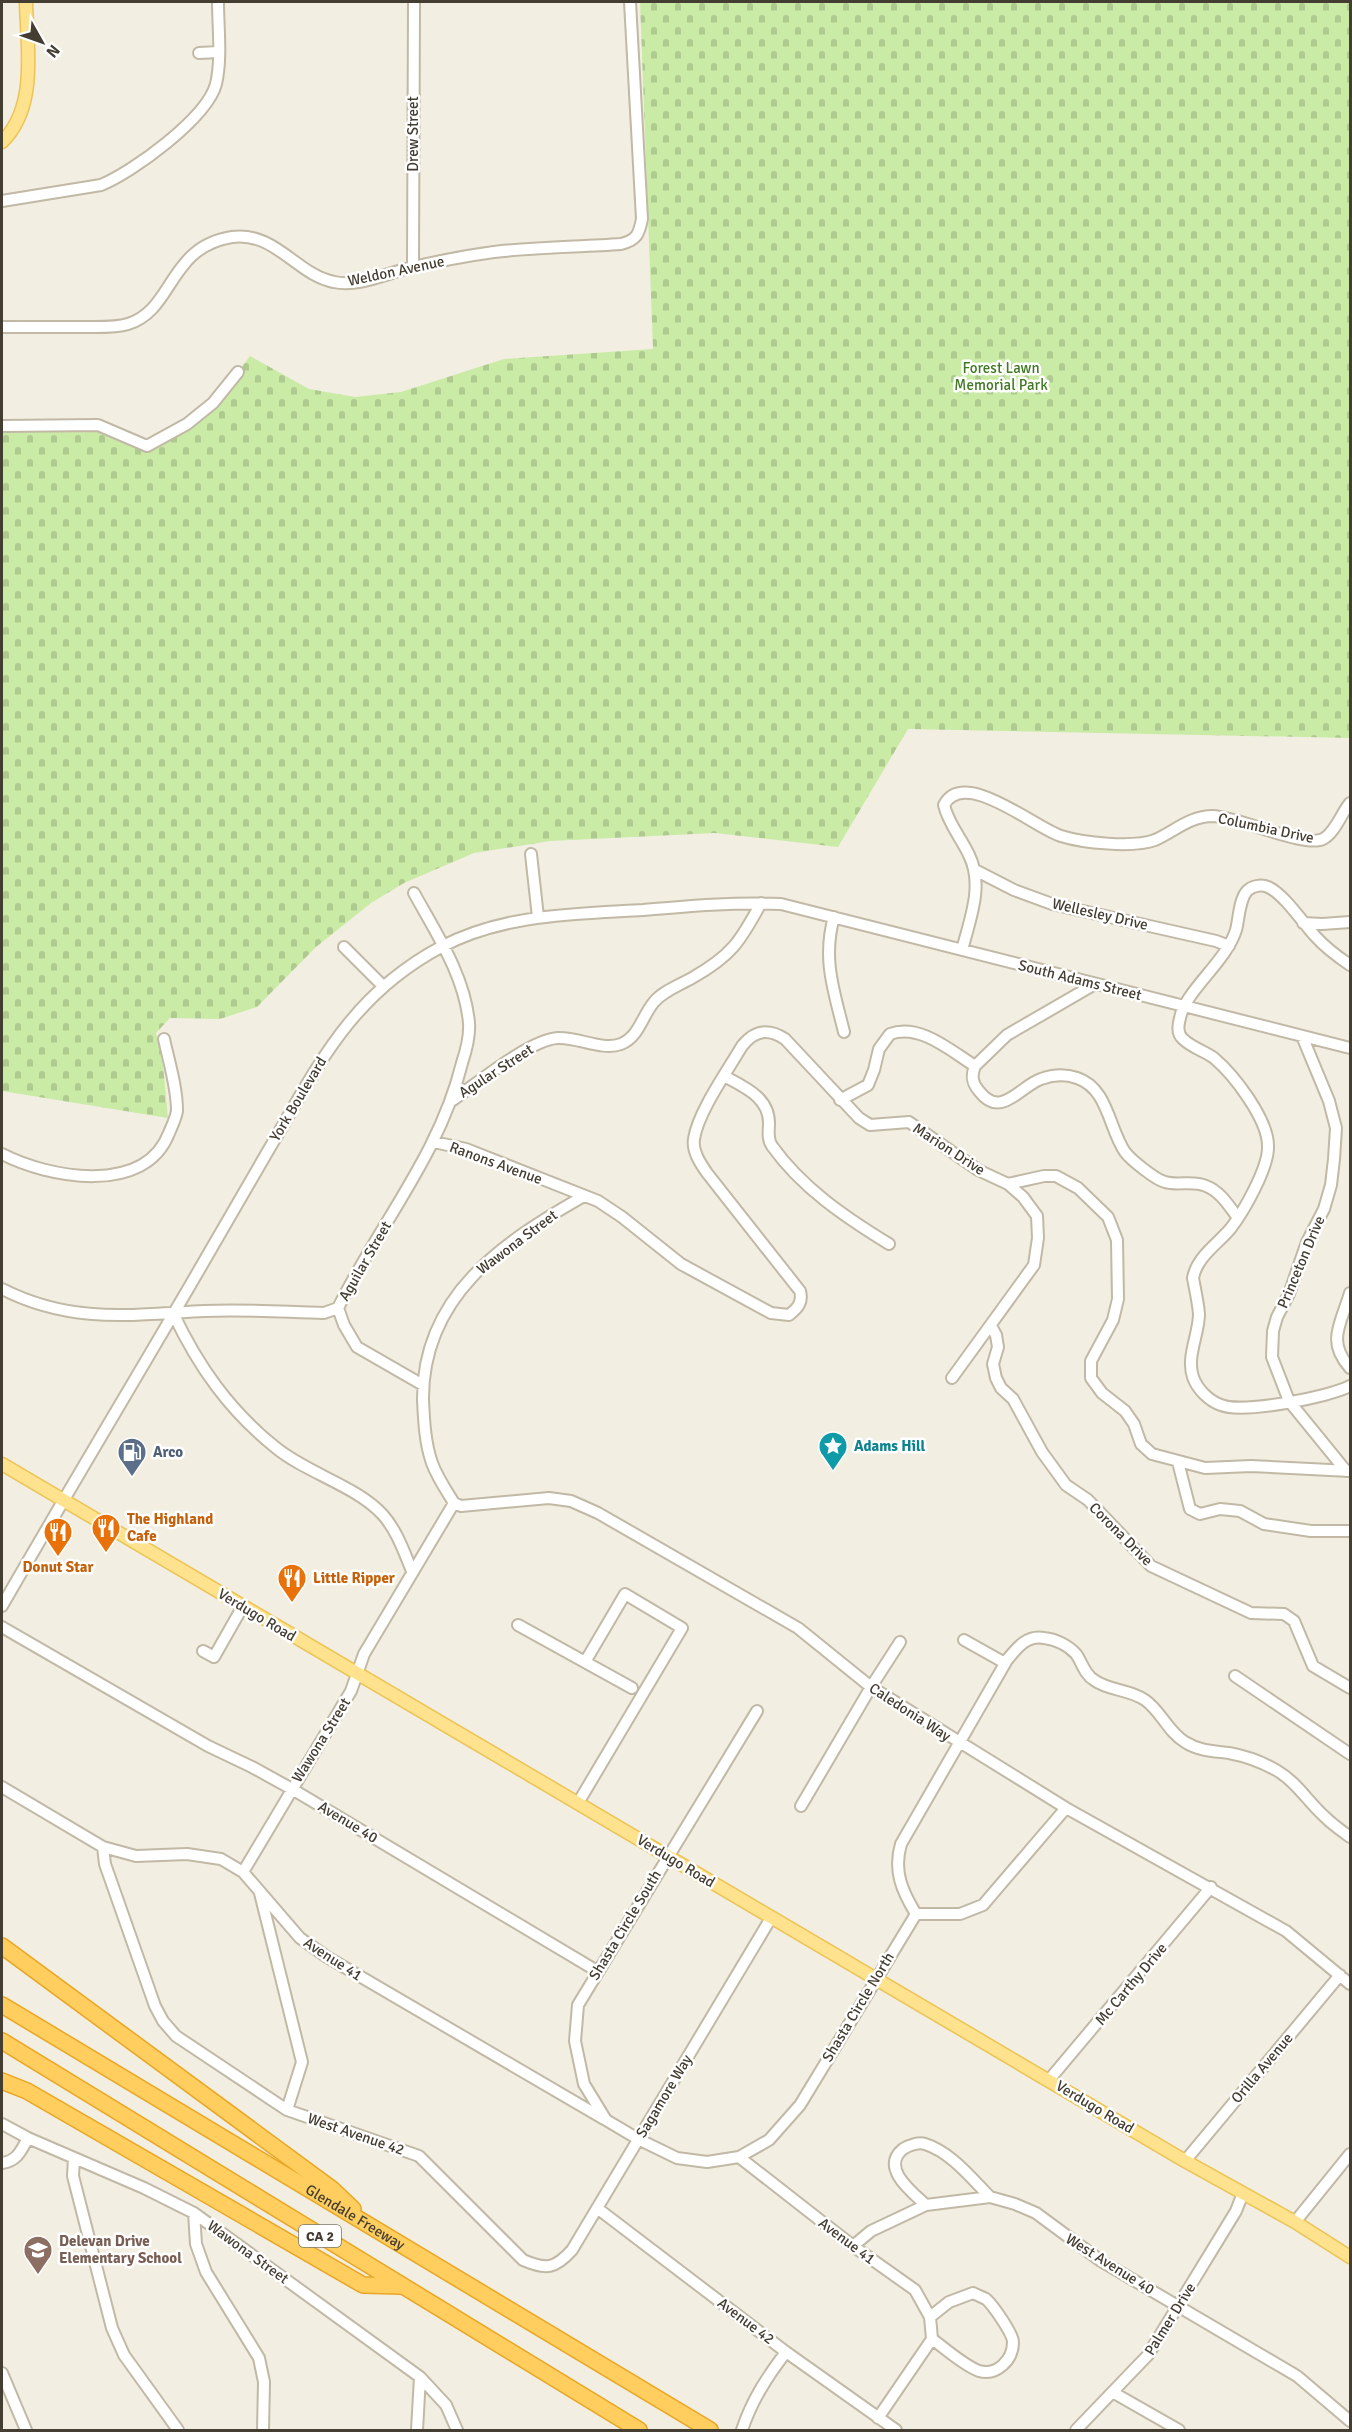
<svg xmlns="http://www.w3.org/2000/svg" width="1352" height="2432" font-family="Signika,sans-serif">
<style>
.cemetery{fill:url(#cemetery-stones)}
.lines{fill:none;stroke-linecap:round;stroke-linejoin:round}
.minor-casing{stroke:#c1b9a6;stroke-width:14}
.major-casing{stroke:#ecc355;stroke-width:15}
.highway-casing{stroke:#e9a624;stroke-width:18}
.minor{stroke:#fff;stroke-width:10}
.major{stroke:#ffe28d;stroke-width:12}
.highway{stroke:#ffce5f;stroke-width:15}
.labels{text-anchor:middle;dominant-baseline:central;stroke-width:5;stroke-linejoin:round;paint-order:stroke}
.shield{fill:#fff;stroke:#7c7770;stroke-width:1.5}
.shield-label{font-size:14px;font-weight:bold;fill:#443d32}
.street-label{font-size:15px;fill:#443d32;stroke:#fff}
.park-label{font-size:15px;fill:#407921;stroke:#fff}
.culture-label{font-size:15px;font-weight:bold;fill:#0d838f;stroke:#fff;text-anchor:start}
.service-label{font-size:15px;font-weight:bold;fill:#4e5e75;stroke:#fff;text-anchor:start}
.food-label{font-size:15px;font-weight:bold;fill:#c56008;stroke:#fff;text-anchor:start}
.education-label{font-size:15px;font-weight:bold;fill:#785e54;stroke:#fff;text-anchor:start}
</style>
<defs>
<pattern id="cemetery-stones" width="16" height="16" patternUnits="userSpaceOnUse" patternTransform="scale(1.5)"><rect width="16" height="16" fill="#caeba6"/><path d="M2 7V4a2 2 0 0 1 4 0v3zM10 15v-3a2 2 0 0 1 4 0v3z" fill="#afca8f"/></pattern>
</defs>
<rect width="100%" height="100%" fill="#f2eee1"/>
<!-- cemetery -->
<path class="cemetery" d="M640,2H1350V738L908,729L838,847L715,833L550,841L474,853L404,883L371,903L316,947L257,1007L220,1019L170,1018L156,1033L163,1065L168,1118L2,1091V430L99,427L124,441L163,439L222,393L250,356L309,389L355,397L401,392L504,359L653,349Z"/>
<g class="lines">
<!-- minor casing -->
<g class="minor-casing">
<path id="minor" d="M199,53L218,52
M2,201L101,185C133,172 207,118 216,84C222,58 218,28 218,2
M413,267L414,2
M2,327C29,327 56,327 83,327C97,327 115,328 128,324C174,310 168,247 232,237C275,231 297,275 334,282C357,287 383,275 405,269C434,262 464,256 494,252C536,247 579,247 621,244C637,240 639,234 642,219L630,2
M2,426L98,425L147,446L187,424L213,403L238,372
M531,854L538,917
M975,870L1014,890L1052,904L1216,941L1229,946
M414,893C436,933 465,976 469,1023C470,1036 466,1051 462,1063C440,1154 379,1225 338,1308L344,1325L357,1347L423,1385
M834,917C822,959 834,991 844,1032
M1303,923L1322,924L1350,922
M344,947L383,986
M962,950C970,919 984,885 969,855C961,838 948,823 944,805C964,767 1035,828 1061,836C1083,843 1133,848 1155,840C1175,831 1190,816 1213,816C1239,817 1305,848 1323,839C1335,833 1342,812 1350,803
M1350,965C1338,957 1325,947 1315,936C1303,923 1284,894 1268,887C1261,884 1252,886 1247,891C1239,900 1239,919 1236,930C1226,962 1185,991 1180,1018C1178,1025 1177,1034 1183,1039C1192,1048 1205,1051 1214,1058C1234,1075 1268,1119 1268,1146C1269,1167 1244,1211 1231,1228C1218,1244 1197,1256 1193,1278C1195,1289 1198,1302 1199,1314C1199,1334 1186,1357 1193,1377C1197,1389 1209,1401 1221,1405C1242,1414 1330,1397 1350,1386
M1302,1036L1329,1101L1336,1128L1334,1159L1331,1185L1324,1209L1307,1242L1289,1294L1277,1317L1273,1331L1272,1357L1289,1401L1346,1471
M975,1066C971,1076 972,1083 979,1091C1001,1120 1020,1086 1041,1079C1052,1075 1065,1074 1077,1078C1108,1088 1109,1129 1125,1152C1131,1160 1156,1180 1165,1182C1178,1186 1193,1180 1206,1186C1220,1191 1229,1206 1238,1218
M724,1076C744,1087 769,1097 769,1123C769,1131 767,1139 772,1146C802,1188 845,1217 889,1244
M453,1100C476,1084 531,1039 558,1038C578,1037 602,1051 621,1044C639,1037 642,1016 654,1002C663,991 680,985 692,978C731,956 740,942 761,903
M840,1100L868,1085L874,1070L879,1049L890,1034C920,1023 951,1051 975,1066L1007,1035L1095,984
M434,1142L466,1149L598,1201L622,1217L681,1264L771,1313L789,1315C798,1308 803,1302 800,1291L707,1173C700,1163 692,1151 694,1139C698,1112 728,1070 742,1046C755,1030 768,1028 785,1039L859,1118L870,1125L909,1122L978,1170L1008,1184L1023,1197L1037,1216L1038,1238L1034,1265L952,1378
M2,1154C48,1178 145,1196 169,1133C172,1126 176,1118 177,1111C177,1087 169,1062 164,1039
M1008,1184L1044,1176H1056L1078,1188L1108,1217L1117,1240L1118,1299L1113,1320L1091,1361V1378L1102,1393L1125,1411L1134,1424L1141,1444L1152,1454L1205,1468L1251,1466L1350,1471
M2,1289C71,1324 130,1315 204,1311C244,1309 284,1312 324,1313L338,1308
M1350,1293C1341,1324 1326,1341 1350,1368
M173,1313C198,1366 229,1410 275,1447C306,1473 357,1486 383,1515C397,1531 404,1552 412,1571
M991,1326L996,1335L998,1347L993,1364L996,1378L1001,1388L1013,1399L1042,1452L1066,1485L1088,1500L1151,1566L1251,1613L1284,1614L1294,1621L1313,1666L1350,1688
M1178,1462L1190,1509L1200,1514L1220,1509L1240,1511L1264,1524L1311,1531H1350
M454,1503L461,1506L549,1498L571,1501L598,1513L798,1628L871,1687L1066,1808L1286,1931L1350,1984
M2,1606C63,1500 126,1395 188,1289C216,1241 244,1193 272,1144C320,1062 353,994 441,947C503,914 575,914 643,910C689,906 735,902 781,904L1350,1048
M518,1625L632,1688
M2,1627L208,1746L252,1767L292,1789L597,1971
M964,1640L1005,1663
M203,1651L214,1657L243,1606
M1235,1676L1350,1754
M757,1711L578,2005L575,2041L584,2084L606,2120L638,2139L677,2158L707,2162L739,2157L769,2140L800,2105L916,1914
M2,1787L103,1847L136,1856L187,1854L221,1859L243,1872L300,1938L327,1957L604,2119
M578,1803L682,1628L625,1594L585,1662
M801,1806L871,1687L900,1642
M103,1847L105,1864L155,2006L163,2021L176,2036L287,2110L419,2156L523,2260C546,2270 555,2269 572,2250L771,1918
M243,1872L351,1691L364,1654L454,1503C446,1490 437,1477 432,1463C425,1443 424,1421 423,1400C422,1296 503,1242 584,1196
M260,1893L302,2062L287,2110
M916,1914C902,1891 893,1871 901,1844L1007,1660C1017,1648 1026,1635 1044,1638C1055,1639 1068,1645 1076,1654C1082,1662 1084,1674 1094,1680C1109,1691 1129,1689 1145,1700C1161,1711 1168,1732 1185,1742C1199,1751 1213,1751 1229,1753C1245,1756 1262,1762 1276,1770C1297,1782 1308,1802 1325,1817C1333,1825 1342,1831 1350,1837
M916,1914H960L983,1905L1066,1808
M1049,2080L1211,1887
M2,2124L28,2138L144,2188L194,2213L420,2377L446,2405L457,2430
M739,2157L853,2246L915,2290L930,2317L932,2339
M74,2158L73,2176L112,2328L124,2355L178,2430
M1185,2161L1340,1975
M2,2163C17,2161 21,2151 28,2138
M926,2205C912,2192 880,2168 903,2149C909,2145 919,2142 925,2144C951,2152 972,2179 990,2197
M597,2208L786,2352L896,2430
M194,2213L196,2244L206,2272L259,2358L264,2382L263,2430
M1295,2222L1350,2154
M853,2246L871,2231L926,2205L990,2197L1015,2204L1036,2213L1101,2261L1297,2376L1350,2421
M930,2317L949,2302L973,2293C977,2295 982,2297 986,2299C993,2305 1013,2334 1013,2342C1013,2360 997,2376 979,2371C963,2365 946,2349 932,2339
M2,2373L26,2430
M1114,2393L1179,2430
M878,2418L932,2339
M417,2430L420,2377
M742,2430C752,2400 767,2377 786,2352
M1076,2430L1148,2355L1236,2211L1243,2193"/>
</g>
<!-- major casing -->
<g class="major-casing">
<path id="major" d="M2,142C38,107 27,47 26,2
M2,1464L1185,2161L1295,2222L1350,2257"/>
</g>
<!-- highway casing -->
<g class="highway-casing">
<g id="highway">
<path d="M2,1946L332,2189L353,2209"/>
<path id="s1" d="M2,2005L710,2430"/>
<path d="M2,2041L639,2430"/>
<path d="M2,2081L27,2091L363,2285L401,2286"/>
</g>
</g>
<!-- minor -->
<use href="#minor" class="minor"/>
<!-- major -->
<use href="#major" class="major"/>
<!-- highway -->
<use href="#highway" class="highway"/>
</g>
<!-- icons -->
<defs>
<g id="sight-pin" transform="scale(1.5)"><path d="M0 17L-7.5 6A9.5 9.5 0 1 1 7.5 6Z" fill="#0f9aa8" stroke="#fff"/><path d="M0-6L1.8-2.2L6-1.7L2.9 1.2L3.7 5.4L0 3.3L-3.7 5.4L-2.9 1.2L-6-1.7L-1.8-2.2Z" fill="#fff"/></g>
<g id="fuel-pin" transform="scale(1.5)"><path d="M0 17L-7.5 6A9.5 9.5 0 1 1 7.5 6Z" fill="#5c6f8a" stroke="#fff"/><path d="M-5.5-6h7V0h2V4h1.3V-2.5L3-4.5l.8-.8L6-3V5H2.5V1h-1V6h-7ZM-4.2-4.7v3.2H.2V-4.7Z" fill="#fff"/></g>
<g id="restaurant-pin" transform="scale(1.5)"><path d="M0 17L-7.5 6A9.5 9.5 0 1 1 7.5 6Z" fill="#e8710a" stroke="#fff"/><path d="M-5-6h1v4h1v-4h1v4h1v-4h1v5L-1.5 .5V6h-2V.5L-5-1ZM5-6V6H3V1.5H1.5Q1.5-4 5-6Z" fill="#fff"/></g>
<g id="school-pin" transform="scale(1.5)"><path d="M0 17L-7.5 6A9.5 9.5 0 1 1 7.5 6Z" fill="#8d6e63" stroke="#fff"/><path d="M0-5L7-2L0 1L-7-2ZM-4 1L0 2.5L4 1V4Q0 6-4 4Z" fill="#fff"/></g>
</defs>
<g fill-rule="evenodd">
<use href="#sight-pin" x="833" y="1446"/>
<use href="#fuel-pin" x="132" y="1452"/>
<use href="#restaurant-pin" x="106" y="1528"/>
<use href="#restaurant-pin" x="58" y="1532"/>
<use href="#restaurant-pin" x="292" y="1578"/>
<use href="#school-pin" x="38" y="2250"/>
</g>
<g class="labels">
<!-- shield labels -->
<rect class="shield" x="299" y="2225" width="42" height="22" rx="4.5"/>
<g class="shield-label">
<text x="320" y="2236">CA 2</text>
</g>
<!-- street labels -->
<g class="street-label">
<text transform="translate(413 134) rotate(-90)">Drew Street</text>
<text transform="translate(396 271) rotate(-12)">Weldon Avenue</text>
<text transform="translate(1266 828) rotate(12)">Columbia Drive</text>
<text transform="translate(1100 914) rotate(13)">Wellesley Drive</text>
<text transform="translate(1080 980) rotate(14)">South Adams Street</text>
<text transform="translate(496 1071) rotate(-33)">Agular Street</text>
<text transform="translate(298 1099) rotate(-59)">York Boulevard</text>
<text transform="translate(949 1149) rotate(33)">Marion Drive</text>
<text transform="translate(496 1163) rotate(20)">Ranons Avenue</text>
<text transform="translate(517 1242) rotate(-37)">Wawona Street</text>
<text transform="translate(365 1261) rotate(-60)">Aguilar Street</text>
<text transform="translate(1301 1262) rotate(-67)">Princeton Drive</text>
<text transform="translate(1121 1534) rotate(45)">Corona Drive</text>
<text transform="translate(257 1615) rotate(31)">Verdugo Road</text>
<text transform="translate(910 1712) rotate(33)">Caledonia Way</text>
<text transform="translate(321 1740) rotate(-58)">Wawona Street</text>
<text transform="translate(348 1822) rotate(31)">Avenue 40</text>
<text transform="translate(676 1861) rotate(31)">Verdugo Road</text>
<text transform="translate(625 1925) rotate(-59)">Shasta Circle South</text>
<text transform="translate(333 1959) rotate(33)">Avenue 41</text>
<text transform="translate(1131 1984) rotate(-50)">Mc Carthy Drive</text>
<text transform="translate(858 2007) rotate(-59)">Shasta Circle North</text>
<text transform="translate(1262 2068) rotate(-50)">Orilla Avenue</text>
<text transform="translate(664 2096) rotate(-59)">Sagamore Way</text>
<text transform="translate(1095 2107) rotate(31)">Verdugo Road</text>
<text transform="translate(356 2134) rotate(19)">West Avenue 42</text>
<text stroke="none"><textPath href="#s1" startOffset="412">Glendale Freeway</textPath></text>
<text transform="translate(847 2241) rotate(37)">Avenue 41</text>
<text transform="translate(248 2252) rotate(36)">Wawona Street</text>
<text transform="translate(1110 2264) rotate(32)">West Avenue 40</text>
<text transform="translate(1170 2319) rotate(-58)">Palmer Drive</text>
<text transform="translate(746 2321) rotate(37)">Avenue 42</text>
</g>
<!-- park labels -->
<g class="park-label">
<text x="1001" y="368">Forest Lawn<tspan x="1001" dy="17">Memorial Park</tspan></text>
</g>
<!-- culture labels -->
<g class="culture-label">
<text x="854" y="1446">Adams Hill</text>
</g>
<!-- service labels -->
<g class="service-label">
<text x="153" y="1452">Arco</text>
</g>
<!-- food labels -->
<g class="food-label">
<text x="127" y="1519">The Highland<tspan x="127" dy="17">Cafe</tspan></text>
<text x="58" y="1567" text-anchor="middle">Donut Star</text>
<text x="313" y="1578">Little Ripper</text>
</g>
<!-- education labels -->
<g class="education-label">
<text x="59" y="2241">Delevan Drive<tspan x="59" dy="17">Elementary School</tspan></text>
</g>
</g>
<!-- border -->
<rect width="1352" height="2432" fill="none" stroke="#443d32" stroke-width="6"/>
<!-- north arrow -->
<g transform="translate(42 42) rotate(130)" stroke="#ffffff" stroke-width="4.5" paint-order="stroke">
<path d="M0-4.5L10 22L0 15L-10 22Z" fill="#443d32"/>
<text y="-9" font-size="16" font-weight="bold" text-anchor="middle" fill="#443d32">N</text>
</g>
</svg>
